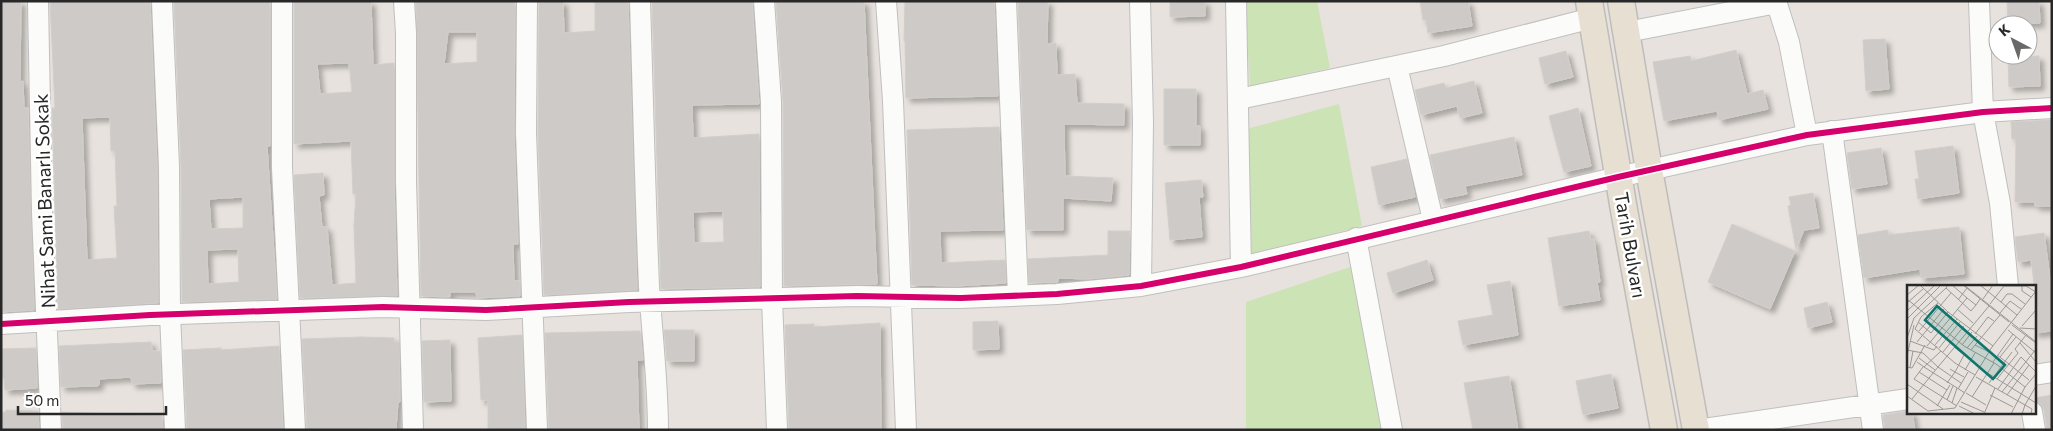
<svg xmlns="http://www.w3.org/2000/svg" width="2053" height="431" font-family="Commissioner,sans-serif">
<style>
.green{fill:#cce3b5}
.building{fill:#cecac7;stroke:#d2cec9;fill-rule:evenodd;filter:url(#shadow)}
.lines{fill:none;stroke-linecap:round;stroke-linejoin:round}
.minor-casing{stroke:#c0bfbf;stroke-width:22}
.major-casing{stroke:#bfbdbc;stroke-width:29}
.minor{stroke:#fbfbfa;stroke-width:20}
.major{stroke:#e6dfd2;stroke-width:26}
.cycleway-casing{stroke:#fff;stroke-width:9}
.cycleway{stroke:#d6006c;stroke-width:6}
.labels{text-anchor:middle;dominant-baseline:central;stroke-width:5;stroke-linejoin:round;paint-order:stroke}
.street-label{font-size:19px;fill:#282828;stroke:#fff}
.inset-road{fill:none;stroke:#9b9895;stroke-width:1}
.view{fill:#0f766e;fill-opacity:0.15;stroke:#0f766e;stroke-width:2.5}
.inset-edge{fill:none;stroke:#282828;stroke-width:2.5}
</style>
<defs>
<filter id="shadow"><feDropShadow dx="4.5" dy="4.5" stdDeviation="2.5" flood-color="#0004"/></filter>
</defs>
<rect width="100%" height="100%" fill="#e7e2dd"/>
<!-- green -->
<path class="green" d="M1245,1H1317L1330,68L1250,86Z
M1339,104L1362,226L1252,255L1247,129Z
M1359,264L1386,430H1246V302Z"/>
<!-- building -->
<path class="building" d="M1,1H21L20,82L23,81L24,108H28L34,310L1,312Z
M50,1H150L157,167L158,303L58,309L52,108H55ZM110,117L111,151H115L117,206H114L117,258L87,260L82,118Z
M174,1H270V146H267L277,299L182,302L181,167ZM243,197V228L211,229L209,199ZM238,249L239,282L208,284L207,250Z
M294,1H371L373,65L394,63V181L397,296L300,298L294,175L323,173L324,195L319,196L322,227H327L332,285L356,283L354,225L356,194H353L351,141L294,144ZM349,63L352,92L320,94L317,64Z
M416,1H515L514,133L518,244H513L514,281H520V296L477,298L476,292H450V297L421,296ZM448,32H477V62L444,64Z
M539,1H563L564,33L595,31V1H628L637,290L544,295L538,133Z
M652,1H752L759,104L692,105L693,138L759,134L760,287L661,289ZM723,211L724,242L694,243L693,212Z
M776,1H864L877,284L784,286L783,102Z
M905,1H994L998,96L906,98L905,41H904Z
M1018,1H1048L1047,44L1056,43L1057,75L1075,74L1077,103L1124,104V125L1064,124L1065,176L1113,178L1111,201L1063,198V230H1027Z
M1170,1H1205V16L1170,17Z
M1420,1H1468L1472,26L1428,33L1426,19L1423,20Z
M2007,1H2039L2040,23L2008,24Z
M1885,39L1889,89L1866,91L1863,40Z
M1736,50L1747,94L1763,90L1768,109L1719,120L1717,111L1664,121L1653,62L1690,56L1691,61Z
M1566,51L1573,77L1545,84L1539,58Z
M2039,56L2040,86L2009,87L2008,57Z
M1474,81L1482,113L1460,118L1457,106L1421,115L1415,90L1444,83L1446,88Z
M1164,89H1196V126H1200V145H1164Z
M1578,108L1591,166L1564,172L1549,116Z
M2052,120L2051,206H2035V202H2015L2016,139H2012L2011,122Z
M999,127L1003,230L940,231L941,263L1005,260L1006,283L957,286L912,285L907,130Z
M1514,137L1522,175L1465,186L1467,194L1440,199L1430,155Z
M1953,146L1959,193L1918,199L1915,179H1919L1915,151Z
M1881,148L1887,184L1852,189L1847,153Z
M1407,159L1415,197L1379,205L1371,167Z
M1201,180L1203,197H1199L1202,237L1170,240L1165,183Z
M1813,193L1819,228L1804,230L1796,249L1788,206L1791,205L1789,197Z
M1732,224L1795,251L1770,309L1708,282Z
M1959,227L1964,274L1921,278L1920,269L1864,278L1858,235L1888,230V235Z
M1108,231H1130L1129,275L1088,279L1058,278V282L1029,283L1028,259L1108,255Z
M1589,231L1590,239H1594L1600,282H1597L1600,300L1559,306L1548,238Z
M2044,233L2052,294V331L2034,333V283L2031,260L2018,262L2015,237Z
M1427,260L1433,280L1393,293L1387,273Z
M1510,281L1518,335L1463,345L1458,321L1493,315L1487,285Z
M1827,302L1832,322L1808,328L1804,308Z
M998,321L999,349L973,350V322Z
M880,323L881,430H789L785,325L814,324V327Z
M664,330H694V361H667Z
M640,331L643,360H637L639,430H549L545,333Z
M522,335L525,430H488V400H481L478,338Z
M362,337L394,338V342H399L400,402H398L396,429L307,430L302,339Z
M450,340L451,401L424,402L422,341Z
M151,342L152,351H160L161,383L132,384L131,377L99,379V385L97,386L61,387L59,346Z
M279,346L283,430H187L183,350L221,348V350Z
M36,348L37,388L5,390L4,378H1V349Z
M1611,374L1618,408L1583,415L1576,381Z
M1509,376L1518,430H1473L1464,383Z
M2052,395V430H2047L2044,410L2041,404L2034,401V398Z
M6,410L38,411L39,430H1V412H6Z
M1908,411L1912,412L1915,430H1885L1883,415Z
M62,412L162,416L163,430H63Z"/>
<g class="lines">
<!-- minor casing -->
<g class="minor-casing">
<path id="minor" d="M38,1L42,212L51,430
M162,1L169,167L170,314L175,430
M282,1V168L295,430
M404,1L406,33V181L413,430
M527,1L526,133L537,430
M640,1C643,96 645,191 649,286C652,334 658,382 658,430
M764,1L771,102L772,299L777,430
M886,1L893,101L906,430
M1006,1L1018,295
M1140,1L1143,122L1141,286
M1236,1L1241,267
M1776,1L1789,42L1807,135
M1979,1L1983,112L2000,203L2008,286
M1627,32L1777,3
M1397,66L1433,220
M1239,99L1444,56L1592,18
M1832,131L1873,430
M1356,238L1392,430
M1,324L150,315L383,307L486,310L629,302L857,296L961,298L1057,294L1141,286L1241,267L1618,177L1807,135L1983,112L2052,108
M2034,375L2052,372
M2032,412L2035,430
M1697,430L1908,399"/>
</g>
<!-- major casing -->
<g class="major-casing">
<path id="major" d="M1589,1L1624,210L1664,430
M1621,1L1649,170L1696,430"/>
</g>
<!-- minor -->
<use href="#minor" class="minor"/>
<!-- major -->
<use href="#major" class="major"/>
<!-- cycleway casing -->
<g class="cycleway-casing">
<path id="cycleway" d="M1,324L150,315L383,307L486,310L629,302L857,296L961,298L1057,294L1141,286L1241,267L1618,177L1807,135L1983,112L2052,108"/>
</g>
<!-- cycleway -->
<use href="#cycleway" class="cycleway"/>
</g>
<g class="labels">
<!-- street labels -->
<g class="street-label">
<text transform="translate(44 201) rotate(-92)">Nihat Sami Banarlı Sokak</text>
<text transform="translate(1631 245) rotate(80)">Tarih Bulvarı</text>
</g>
</g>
<!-- overview -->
<g transform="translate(1907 285)">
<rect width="129" height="129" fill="#e7e2dd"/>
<path class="inset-road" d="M41,0L39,3L64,26L69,20M45,0L60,13M56,0L102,37M57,0L129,57M73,0L110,30M97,1H119L129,7M115,1V6L124,12M0,10L12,0M0,14L57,61L89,79L118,102L129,89M76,14L86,0M51,15L60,3M94,17L100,9H105L118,19M0,18L16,4M31,18L14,32L8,44L48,78L68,90M83,19L97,1M50,24L66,38M0,26L28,0M41,27L86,61M93,28L103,16L114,24M0,34L34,0M11,37L24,48L41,27L13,0M105,40L129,58M115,41L129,25M113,43L129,44M101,45L129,68M12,46L44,8M68,49L81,32L87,36M119,50L108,64L111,68L102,79L122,95M0,53L7,33L39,3M3,56L27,65L30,61M10,57L37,24M113,58L129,77M28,60L50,34M55,60L65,47M68,60L82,67M20,61L60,13L69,20L73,14M32,63L53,37M60,63L70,51M0,65L16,68L31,82L5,114M64,65L93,30M36,67L57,41M90,70L102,79L90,94M0,71L7,40M93,72L109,52M12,73L28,85M10,77L17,82L34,66M86,77L106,49M0,82L5,83L18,60M3,82L6,66M16,82L7,94L50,121M17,82L58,108M43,84L48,87L57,70L47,62M74,84L129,118M58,85L68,68M12,87L40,105M69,92L118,120L129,101M40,98L48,87L57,92M54,98L31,82L82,21M82,98L105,67M0,99L36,124M51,104L61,87M91,104L114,72L129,87M95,107L129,64M59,108L79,120M83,110L106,122M100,110L122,80M0,111L21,126L48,123L85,62L129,6M65,112L87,78M40,115L46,101M54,117L77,127M45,118L50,103M30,121L43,100M52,121L68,129M77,129L88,103M104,129L118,102M115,129L118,120L125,124L124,129"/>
<path class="view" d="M30,21L98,80L86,94L18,35Z"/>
<rect width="129" height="129" class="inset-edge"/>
</g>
<!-- border -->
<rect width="2053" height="431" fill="none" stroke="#282828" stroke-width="5"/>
<!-- north arrow -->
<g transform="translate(2013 40) rotate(319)"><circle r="24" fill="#ffffff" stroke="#a9a9a9"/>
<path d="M0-4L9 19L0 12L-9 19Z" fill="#6b6967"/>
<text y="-8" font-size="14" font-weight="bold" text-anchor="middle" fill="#282828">K</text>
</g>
<!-- scale -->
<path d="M18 406v8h148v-8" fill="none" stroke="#282828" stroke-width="2.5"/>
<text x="25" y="406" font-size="15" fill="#282828" stroke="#ffffff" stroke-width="4" paint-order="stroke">50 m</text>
</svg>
